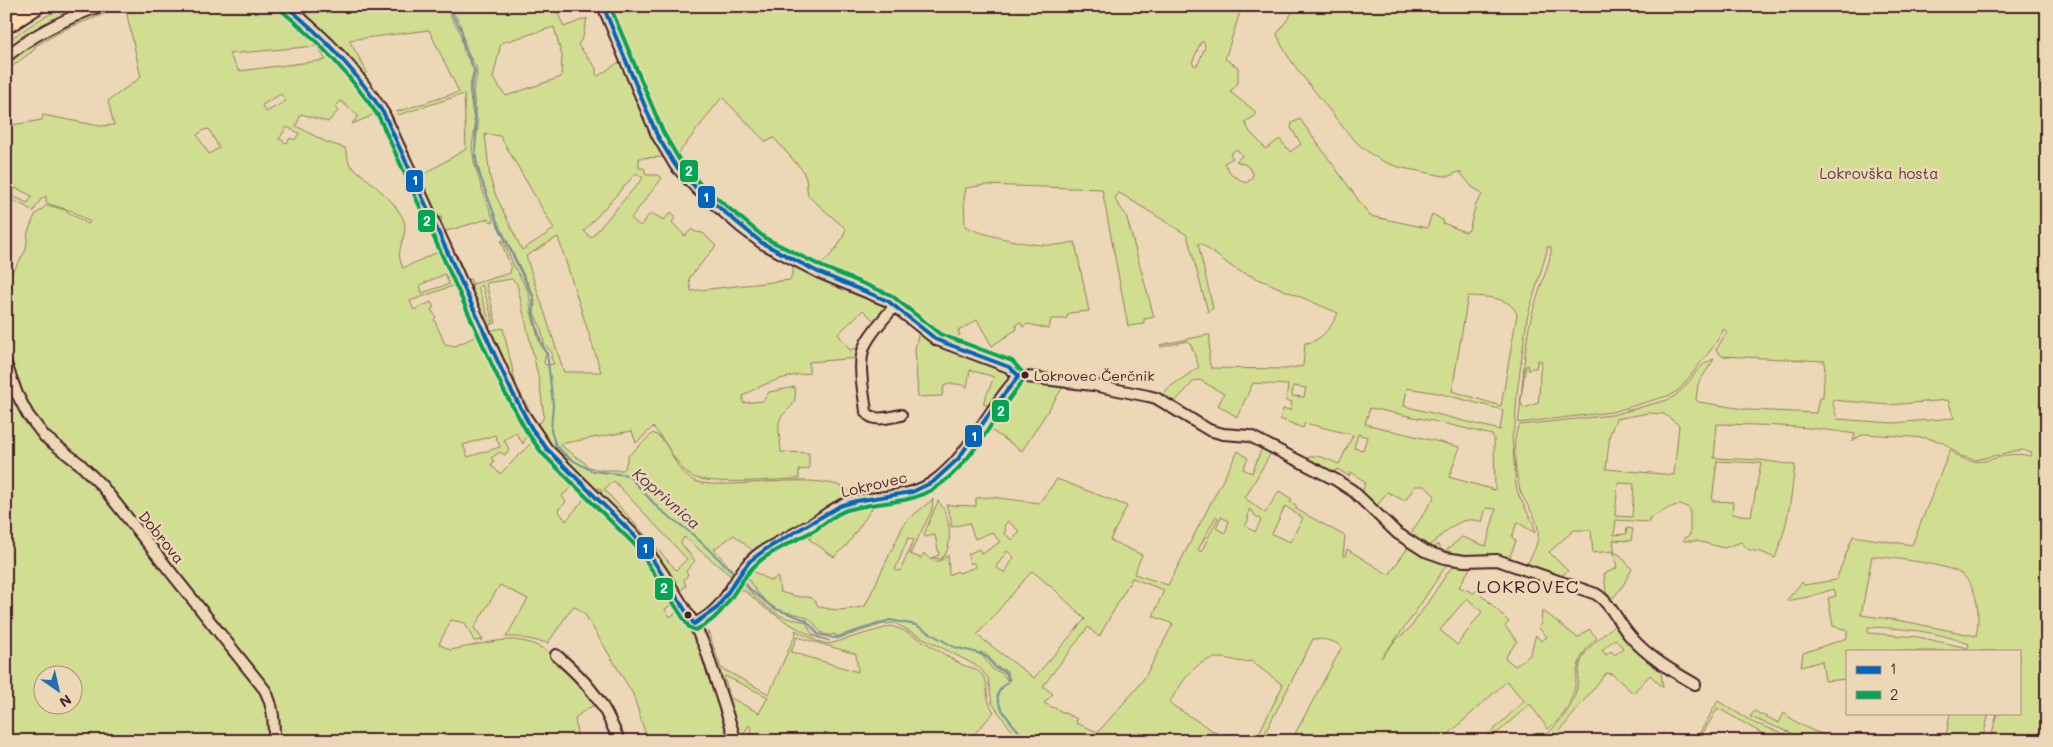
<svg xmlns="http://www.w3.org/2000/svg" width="2053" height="747" font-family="Mali,sans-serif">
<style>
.green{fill:#d1dd90;stroke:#8e7e5e;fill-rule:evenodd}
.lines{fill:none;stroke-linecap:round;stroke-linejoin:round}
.stream{stroke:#73939b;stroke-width:2}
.minor-casing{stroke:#4a1f2b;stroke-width:14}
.highway-casing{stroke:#4a1f2b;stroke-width:19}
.minor{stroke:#ecd8b6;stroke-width:10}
.highway{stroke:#fbddab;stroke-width:15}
.bus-1-casing{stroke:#ecd8b6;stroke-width:8}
.bus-2-casing{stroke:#ecd8b6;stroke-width:8}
.bus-1{stroke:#0065bd;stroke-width:4}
.bus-2{stroke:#00a651;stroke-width:4}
.bus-dot{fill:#4a1f2b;stroke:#ecd8b6;stroke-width:2}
.labels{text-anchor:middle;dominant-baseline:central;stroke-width:5;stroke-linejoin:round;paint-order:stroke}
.bus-label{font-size:14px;fill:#4a1f2b;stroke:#ecd8b6;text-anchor:start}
.park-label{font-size:15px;fill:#5e3c3a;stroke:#ecd8b6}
.street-label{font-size:15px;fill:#4a1f2b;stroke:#ecd8b6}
.water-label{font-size:16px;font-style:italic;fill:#543c47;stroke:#ecd8b6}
.quarter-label{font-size:18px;letter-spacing:1px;fill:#4a1f2b;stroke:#ecd8b6}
.line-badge{stroke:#ecd8b6;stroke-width:2}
.badge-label{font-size:14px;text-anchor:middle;font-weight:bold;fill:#fff}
</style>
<rect width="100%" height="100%" fill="#ecd8b6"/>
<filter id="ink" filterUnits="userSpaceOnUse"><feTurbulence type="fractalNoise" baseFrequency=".02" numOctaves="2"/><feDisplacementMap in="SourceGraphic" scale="10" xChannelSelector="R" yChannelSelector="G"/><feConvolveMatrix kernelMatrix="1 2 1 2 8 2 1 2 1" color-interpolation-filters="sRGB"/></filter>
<g filter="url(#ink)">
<!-- green -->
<path class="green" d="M69,6H93L6,53V43L10,39L44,17Z
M111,6H275L292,18L333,55L352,76L376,112L369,117L352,124L358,116L341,101L335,107L338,111L328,122L301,114L296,126L326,142L345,148C348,154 347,159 350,165C365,178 407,208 405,229C403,245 395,251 403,268L440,251L455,285L410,301L414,310L431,302L434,307L431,309L436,317L434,319L445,344L455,346L479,335L504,391L527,434L523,444L516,433L504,440L509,449L505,455L500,452L491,458L494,461L491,465L500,474L533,441L544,456L574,485L562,496L566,502L558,510L566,521L587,495L620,527L641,553L674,603L665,609L670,617L679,611L700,647L731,741H659L647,739L633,694L584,613L574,606L571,609L548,643L518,637H506L528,599L500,585L474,628L483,640L474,641L465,623L451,620L439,644L450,650C469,647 488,641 507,640C549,638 575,675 597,705L588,708L575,718L578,741H6V370L14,378L6,355V278L15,268L26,250L28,232L35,215L47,205L65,210L88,224L90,222L72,211L46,203V196L41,199L33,212L25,206L6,197V126L42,120L43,115L100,126L114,125L108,101L141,77L125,6L68,28L35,46L34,50L6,71V60C37,36 74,17 111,6ZM316,46L326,60L239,71L229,54ZM281,94L286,101L266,112L262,105ZM287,127L299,133L295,140L290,138L287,143L279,139ZM209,129L219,148L209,154L197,135L204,130ZM16,188L32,196L28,203L12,196ZM445,274L449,284L422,293L420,285ZM495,435L500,447L468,457L463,445ZM42,674H72V704H42Z
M293,6H444L460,32L464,52L474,69L469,89L475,127L472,146L474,162L481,186L494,221L491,222L488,219L443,232L439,223L442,219L441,217H436L413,167H416L421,176L466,149L464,94L398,115L396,112L459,92L429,30L349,40L367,72L363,75C344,48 319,27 293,6Z
M449,6H563L556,9L564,27L587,18L583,37L578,45L596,68V74L598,76L622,60L666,157L639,158V168H644L646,175H658L662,178L631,218L640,226L651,213L664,220L671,212L676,217L672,222L685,236L692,229L695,232L703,233L716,246L689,278L691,291L790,280L795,264L884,302L887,307L876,323L863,310L838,334L850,350L860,347L858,358L809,362V373C787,376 762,383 743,396V403L763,401L769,392L795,387C798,412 782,408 779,423C778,432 781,443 781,452L809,453V469L799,470V479C777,479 702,487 688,474C674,462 666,441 653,427L636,443L632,431L559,444L585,463L587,466L599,470H623L625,468L628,456L653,433C675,443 672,478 702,483C737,489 829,469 852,493V497L754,552L734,535L714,549L734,572L732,577L684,537L681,543L695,561L686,571L688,574L684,580L686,586L679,592L623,518L600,494L602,492L599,488L594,490L552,449L523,408L488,331L503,328L516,385L536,423L541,422L544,416L539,380L517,284L512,279L486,283L496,323L486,326L469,289L473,285L466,283L453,256L457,255L467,279H470L473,284L510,273L511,268L501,241L503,240L513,264L529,293L531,312L540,344L546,354L544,363L546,365L554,364L551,358L552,353L544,343L541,328L534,313L535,300L533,294L497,220L483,186L477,162L475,147L478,127L473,91L477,75L476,67L467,52L460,23ZM554,27L562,56L561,77L506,96L493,78L501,43ZM485,134L500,136L554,229L522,250L496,196L490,178ZM636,173L643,178L591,238L584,231ZM558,237L601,372H564L526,256ZM482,285L493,321V322H490L478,287ZM614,481L687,559L676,570L604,489Z
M609,6H1242L1225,59L1238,67V83L1230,92L1255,111V116L1245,122L1250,132L1266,149L1280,139L1290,152L1301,144L1291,128L1292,123L1300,119L1370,216L1427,228L1432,214L1443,220V223L1465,232L1469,230L1476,204L1482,195L1479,191L1472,187L1460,172C1456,172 1453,175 1449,176C1444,177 1426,172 1419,171C1364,164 1349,134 1317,94C1302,75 1285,57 1277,34L1297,6H2047V741H1990L1997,713H2019V651H1847V679L1825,681L1822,661L1801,667L1803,653L1847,638V630L1833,626L1828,598L1836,596L1834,589L1808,597L1786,601L1802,582L1804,585L1836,580L1853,536L1912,545L1950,450C1981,477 1998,447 2030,456L2032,453L2022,450L2014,451L1976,460L1961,456L1942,442L1927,438L1865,434L1858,437L1853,442L1855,434C1809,426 1763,425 1717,424L1714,458L1759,460L1795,465C1791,500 1788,525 1775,558L1761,552L1749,550L1741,542L1724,548L1697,541H1684V538L1690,535V509C1675,498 1663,514 1649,518V522L1616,520L1614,535L1626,534L1627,528L1633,529L1631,541L1613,540L1615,553L1620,555L1632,569L1622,587L1613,598L1606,593L1604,574L1617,568L1613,551L1593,553L1591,530H1574L1549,552L1568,571L1560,577L1527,564C1533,553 1540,542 1538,528C1536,516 1526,504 1521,493C1516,480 1510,434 1520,425L1612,415L1667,400C1691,390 1692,366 1714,359L1698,384L1696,400L1699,402L1750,410L1816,413L1819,398H1823L1825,361L1722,356L1716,350L1727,332L1724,329L1714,346L1680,389L1671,395L1612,412L1518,423C1523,391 1523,359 1529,327C1534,302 1545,278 1551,253V247H1547V251L1527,318L1517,393L1515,425L1512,437L1516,486L1519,496L1534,525L1535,533L1517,522L1512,537L1516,541L1509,559L1455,557L1432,549L1437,544L1444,552L1462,537L1486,546L1496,509L1486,508L1482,522C1460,513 1444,534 1428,547H1424L1408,538L1435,496L1425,486H1415L1405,501L1387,492L1376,507L1362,495L1365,482L1351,472L1349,476L1337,469L1334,474L1306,460C1313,451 1329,460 1339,464L1353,435L1305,423L1303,428L1280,419L1283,409L1291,410L1292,402L1286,401L1288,385L1253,383L1237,417L1218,405L1224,394L1200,380L1194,381L1173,404L1161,397L1168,388L1199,367L1191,345L1187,341L1161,347L1160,345L1207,335H1210L1209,361L1211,368L1285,369L1303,366L1305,343C1321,342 1332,326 1338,313L1235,269L1200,243L1198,244L1213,308L1208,312L1187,235L1118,192L1115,200L1126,215L1154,317L1144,319V324L1128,326L1102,189L985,185L966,188L964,199L965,226C978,234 1028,245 1044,245C1054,246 1064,244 1075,242L1089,311L1069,313L1066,319H1051L1049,329L1028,324L1023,327L1020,322L1016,325L1017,329L992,346L977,320L958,331L960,335L950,341L944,339L818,267C832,255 840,246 846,229L808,196L806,179L803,171L774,138L766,142L722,97L675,158L663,139ZM1201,42H1204L1205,47L1198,64L1195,66L1192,63ZM1237,149L1242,156L1236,161L1248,166L1253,173L1252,178L1246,183L1232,175L1224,163L1233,158L1230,154ZM1468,296C1484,297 1510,296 1517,314L1501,406L1452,391ZM1538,360L1542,361C1538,375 1541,389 1538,403L1524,408L1520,402L1526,366L1528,365L1529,371L1532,368H1536ZM1293,386L1306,388L1304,397L1292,396ZM1407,388L1438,393L1503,410L1500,430L1404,406ZM1832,400L1889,405L1948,400L1954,418L1893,423L1837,419ZM1370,408L1447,424L1492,435L1494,439L1495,490L1449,477L1460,447L1365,424ZM1649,413L1664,414L1679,425L1674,475L1606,469L1610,434L1616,419ZM1358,434L1367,437L1363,450L1354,448ZM1717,461L1761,463L1751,516L1732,514L1733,502L1712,501ZM1618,483L1634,484L1632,517L1615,516ZM1872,556C1891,558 1954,564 1965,577C1979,592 1980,617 1976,636L1903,621L1861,615ZM1868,627C1902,628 1936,631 1969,644L1968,648L1918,637L1868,633Z
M919,331L999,366L1009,373L1007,381L989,406L983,404L984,401L994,377L970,370L967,387C960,384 950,382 944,386L942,396L918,397L915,349Z
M1031,382L1065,384L1022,451L985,426C997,408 1008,385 1031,382Z
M1263,445L1271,450V453L1245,498L1265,513L1279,491L1292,499L1290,502L1296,505V509L1345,536L1343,556L1345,557L1347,549L1389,575L1409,546L1444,560L1447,564L1410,620L1381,658L1394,642L1411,627L1450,569C1458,564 1461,563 1470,568L1459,587L1474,593L1477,590L1509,622L1505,626L1517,641L1505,658L1515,666L1530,655L1536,635L1541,641L1547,637L1539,628L1541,623L1542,610L1578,638L1589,629L1597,638C1568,663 1583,680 1567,708C1563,716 1555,723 1548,729L1530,704L1488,741H1482L1524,701L1507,681L1441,741H1291L1342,647C1333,640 1325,639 1313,639L1261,741H1255L1283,685L1251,661C1238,664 1233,658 1220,658C1195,657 1181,685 1169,703L1229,741H1019L992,703L988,678L979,667L894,623L883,624L837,639L835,634C819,639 818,625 808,618C801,614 793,614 785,612C767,607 753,589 745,573L751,570L771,581L776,577L778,578L780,592C785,593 790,595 795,596C807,599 812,593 818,606C835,612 848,610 865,606L905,522L933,499L932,510L910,554L921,558L924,553C931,563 940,564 948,555L949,575L957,571L959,573L976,567L974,563H970L968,554L979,549L982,554L1000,542L992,532L975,539L969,523L951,527V518L946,505L976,506V498L991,497L1039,503L1057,479L1127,506L1110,540L1142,555L1134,574L1168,585L1238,451L1248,458L1243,469L1252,473ZM1285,506L1303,518L1290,542L1272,534ZM1249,509L1254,513V515L1261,520L1255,532L1245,526L1248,521ZM1216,516L1218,518L1201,552L1198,550ZM1221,517L1229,521L1225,533L1216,528ZM1008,521L1020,532L1012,540L1004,533L1006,530L1004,526ZM908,538L914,540L900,571L895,570ZM1007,551L1014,557L1005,573L996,567ZM1032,571L1054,589L1085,619L1034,678L977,635ZM1132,578L1164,590L1153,616L1173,624L1146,675L1137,688L1098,732L1076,723L1077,719L1044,703L1053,694L1043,686L1088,627L1099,637ZM1467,598L1482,612L1457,645L1440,630ZM980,652L986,654L997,667L1007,671L1010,680L1008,681L1002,673L993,670Z
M938,501C950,513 955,548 941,559L931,558L939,555L935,535L925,537L924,534Z
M857,504H871L873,507L847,545L834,557L809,539L818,525Z
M740,580C753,595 767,611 787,618C793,620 800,620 806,622L812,634L830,641L812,636L788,623L765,608L748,593L736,587Z
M1616,624L1660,666L1663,688L1650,675L1633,693L1612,674L1606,673L1552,741H1540C1557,725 1572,711 1577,687C1579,678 1578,666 1583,657C1590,644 1605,634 1616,624ZM1615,639L1623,648L1615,655L1611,651L1606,655L1602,650Z
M891,626C915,633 937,651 959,663C967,668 977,667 983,676C990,685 983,697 994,712L968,741H749L751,727L749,725L741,739L739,737L721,678L706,641L708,631L721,668L769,694L796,633L795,630L817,641L829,644ZM797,637L856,654L858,672L791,652ZM725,676L768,697L759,713L731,698L724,677Z
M1718,701L1754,723L1805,741H1775L1718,708L1698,741H1695Z
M1754,711L1779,723L1784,713C1797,724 1815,733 1832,737C1840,738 1853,737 1859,741H1812L1750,717Z
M1950,713H1989L1982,741H1945Z"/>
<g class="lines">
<!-- stream -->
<path class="stream" d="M447,6L462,31L463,43L475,72L471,88L472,99L476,126L475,156L478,170L498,225L533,297V313L541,342L547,353L553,404L551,431L556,446L569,458L583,466L593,471L628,475L659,509L690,532L736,575
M742,579L751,590L773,608L806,620L818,634L834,638L890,620L916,625L954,647L978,653L988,658L995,668C1004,671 1008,671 1008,682C1005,685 999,689 998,694C994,706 1019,731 1027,741"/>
<!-- minor casing -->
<g class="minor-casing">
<path id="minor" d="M286,6C328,40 355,68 384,114L520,409L547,449L642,543L663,574L694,624L705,647L736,741
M603,6L657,135L675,165L698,190L741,227L762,243L820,273L888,301L937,340L1009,367L1019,376
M6,57C33,34 67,18 100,6
M895,306C885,317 873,330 866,343C856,362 864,392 866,412C873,423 890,417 901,415
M6,364L17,394L28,415L45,437L80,464L102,486L265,690C274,708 274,722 274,741
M1019,376L1093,385L1148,396L1156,398L1209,430L1223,434L1250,436L1336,480L1353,491L1397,533L1425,551L1445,558L1465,561L1497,560L1596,594C1611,603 1619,624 1630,636C1648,657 1672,671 1695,684
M694,624C733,606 730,574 760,553C776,543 793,535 810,525C821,519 832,508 845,504C874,495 907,500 933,482C971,455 987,409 1019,376
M556,655C574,670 592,688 604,709C610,719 614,731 620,741"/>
</g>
<!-- highway casing -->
<g class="highway-casing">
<path id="highway" d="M6,11L13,6
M6,26L37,6"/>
</g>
<!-- minor -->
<use href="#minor" class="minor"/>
<!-- highway -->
<use href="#highway" class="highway"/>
<!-- bus-1 casing -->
<g class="bus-1-casing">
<path id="bus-1" d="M286,6C325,38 357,72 384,114L510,388L532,429L547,449L642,543L694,624L717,608L743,570L750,561L766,549L840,506L856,501L912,492L933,482L958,459L997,403L1019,376L1009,367L937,340L888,301L820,273L762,243L698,190L675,165L657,135L603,6"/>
</g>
<!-- bus-2 casing -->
<g class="bus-2-casing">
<path id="bus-2" d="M282,11C320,42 351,76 379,117L504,391L527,432L542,453L637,547L689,627L695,630C731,615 735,578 765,557C780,547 798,539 815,530C825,523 835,514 847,510C876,501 908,505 935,488C974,463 994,414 1024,380L1025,375L1012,361L940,334L891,295L823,267L765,238L702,186L680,161L663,132L610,6"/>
</g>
<!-- bus-1 -->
<use href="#bus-1" class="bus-1"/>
<!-- bus-2 -->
<use href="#bus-2" class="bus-2"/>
</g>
</g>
<!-- markers -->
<g class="bus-dot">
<circle cx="1025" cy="375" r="4.5"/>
<circle cx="688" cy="615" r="4.5"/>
</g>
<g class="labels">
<!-- bus labels -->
<g class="bus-label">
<text x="1034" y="375">Lokrovec Čerčnik</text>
</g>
<!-- park labels -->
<g class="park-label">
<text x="1879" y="173">Lokrovška hosta</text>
</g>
<!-- street labels -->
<g class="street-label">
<text transform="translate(874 484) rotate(-13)">Lokrovec</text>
<text transform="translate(162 537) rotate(51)">Dobrova</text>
</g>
<!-- water labels -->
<g class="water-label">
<text transform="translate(667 498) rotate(41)">Koprivnica</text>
</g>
<!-- quarter labels -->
<g class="quarter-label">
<text x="1528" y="586">LOKROVEC</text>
</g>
</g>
<g class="line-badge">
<rect x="679" y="159" width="20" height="24" rx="5" fill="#00a651"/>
<rect x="405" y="169" width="19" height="24" rx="5" fill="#0065bd"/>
<rect x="697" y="185" width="19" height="24" rx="5" fill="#0065bd"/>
<rect x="417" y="209" width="19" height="24" rx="5" fill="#00a651"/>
<rect x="991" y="399" width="19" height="24" rx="5" fill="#00a651"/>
<rect x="964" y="424" width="19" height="24" rx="5" fill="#0065bd"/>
<rect x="636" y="536" width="19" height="24" rx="5" fill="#0065bd"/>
<rect x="654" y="577" width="20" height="24" rx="5" fill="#00a651"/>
</g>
<g class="badge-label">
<text x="689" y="176">2</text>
<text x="415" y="185">1</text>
<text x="706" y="202">1</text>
<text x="427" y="226">2</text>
<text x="1001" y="416">2</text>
<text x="974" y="441">1</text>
<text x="645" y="553">1</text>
<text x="664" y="593">2</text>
</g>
<!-- margin -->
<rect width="2053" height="747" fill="none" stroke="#ecd8b6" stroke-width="25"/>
<rect x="12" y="12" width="2028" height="722" fill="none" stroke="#4a1f2b" stroke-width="2" filter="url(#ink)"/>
<!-- legend -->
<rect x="1846" y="650" width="175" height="65" fill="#ecd8b6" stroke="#ab8e7e"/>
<rect x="1856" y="666" width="25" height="8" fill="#0065bd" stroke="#ab8e7e"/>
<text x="1890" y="674" font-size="15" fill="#4a1f2b">1</text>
<rect x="1856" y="691" width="25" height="8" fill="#00a651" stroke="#ab8e7e"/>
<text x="1890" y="700" font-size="15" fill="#4a1f2b">2</text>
<!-- north arrow -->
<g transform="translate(58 690) rotate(146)"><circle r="24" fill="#ecd8b6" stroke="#ab8e7e"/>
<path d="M0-4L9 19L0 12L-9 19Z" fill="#1f6fb2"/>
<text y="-8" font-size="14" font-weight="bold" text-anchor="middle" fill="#4a1f2b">N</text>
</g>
</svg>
